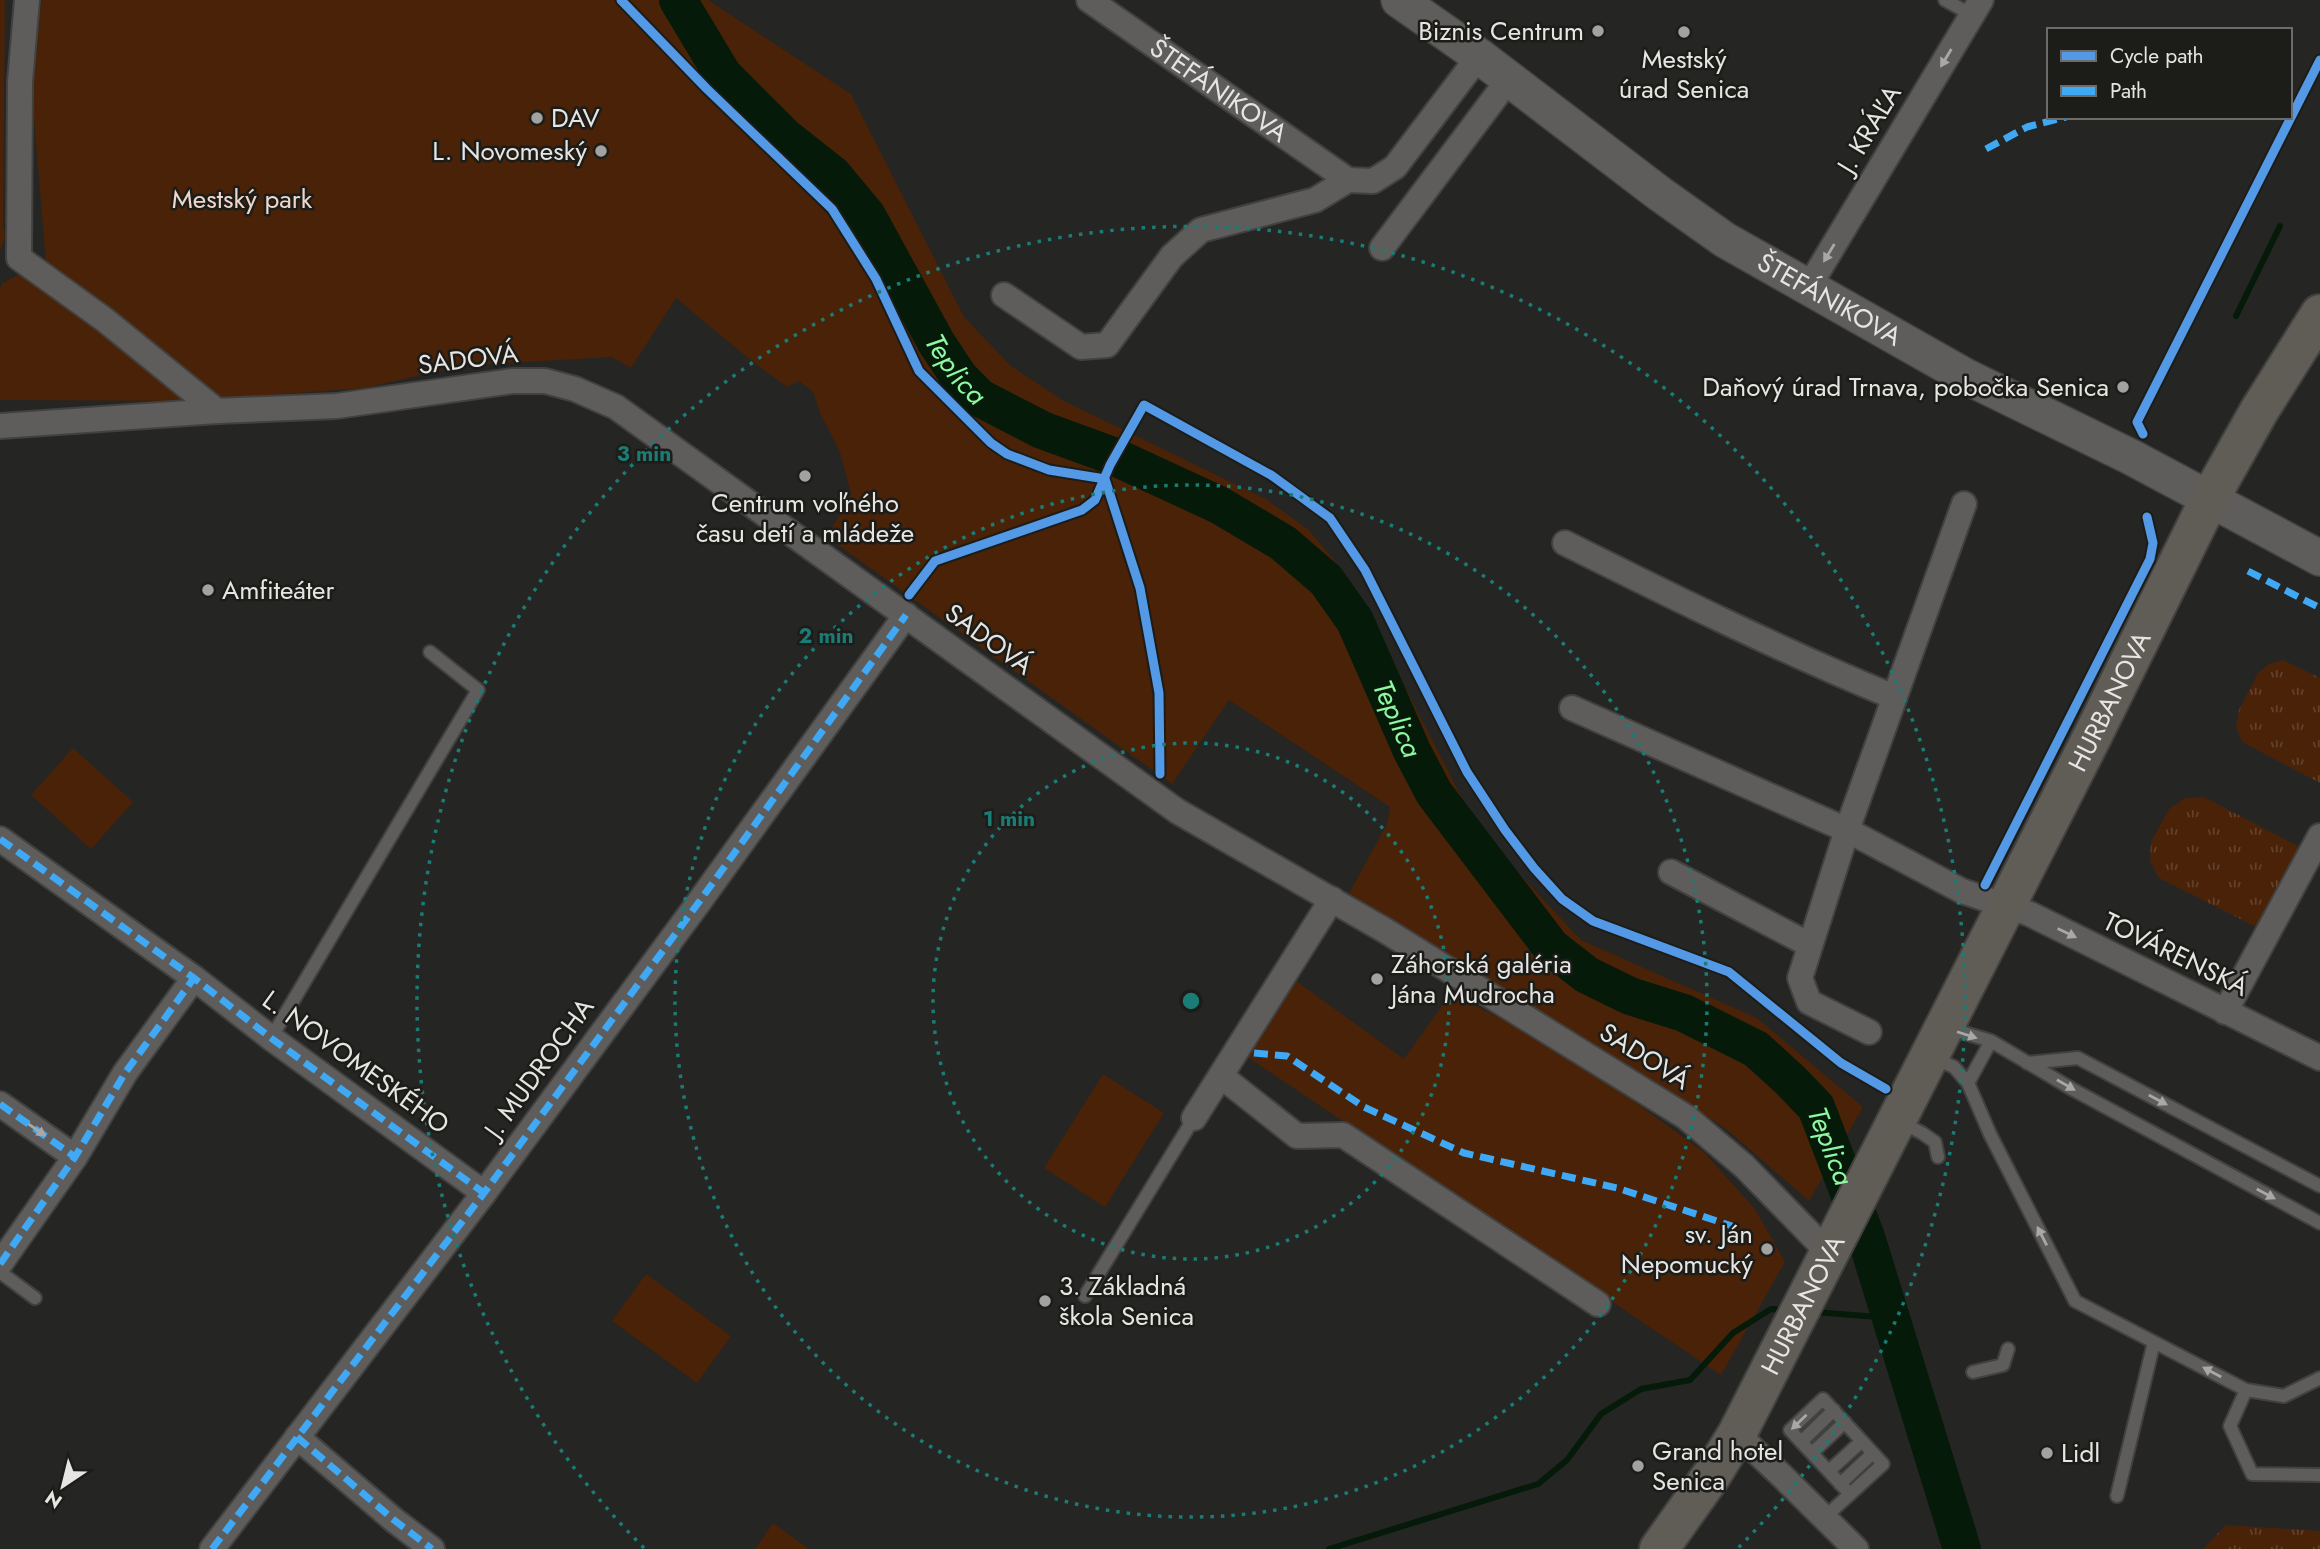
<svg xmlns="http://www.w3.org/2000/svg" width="2320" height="1549" font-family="Jost,sans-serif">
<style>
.grass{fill:url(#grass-tufts)}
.park{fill:#492208}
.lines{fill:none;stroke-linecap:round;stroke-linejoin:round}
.stream{stroke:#051a09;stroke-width:6}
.river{stroke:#051a09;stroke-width:38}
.lane-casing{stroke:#414140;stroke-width:16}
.street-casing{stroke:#414140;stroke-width:28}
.secondary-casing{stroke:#414140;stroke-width:38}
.primary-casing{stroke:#414140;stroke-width:42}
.lane{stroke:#5e5d5c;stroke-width:12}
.street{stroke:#5e5d5c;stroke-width:24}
.secondary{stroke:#5e5d5c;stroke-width:35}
.primary{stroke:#605c56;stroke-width:38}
.quiet{stroke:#3fa9f5;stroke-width:7;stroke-dasharray:14 7;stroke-linecap:butt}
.cycleway-casing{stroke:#1c1c19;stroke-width:13}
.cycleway{stroke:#5399e6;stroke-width:9}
.oneway{fill:#a9a8a6}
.ring{fill:none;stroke:#1a7c74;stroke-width:3.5;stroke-dasharray:3.5 7}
.poi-dot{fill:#a2a2a0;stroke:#1c1c19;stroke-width:2.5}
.labels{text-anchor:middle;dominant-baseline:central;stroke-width:5;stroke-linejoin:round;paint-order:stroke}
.poi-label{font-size:26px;fill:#e6e5e3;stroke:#1c1c19;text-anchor:start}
.street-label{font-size:26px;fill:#e6e5e3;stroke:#1c1c19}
.park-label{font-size:26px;fill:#efd7cb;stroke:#1c1c19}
.water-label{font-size:28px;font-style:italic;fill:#8ef8a2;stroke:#1c1c19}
.centre{fill:#1a7c74;stroke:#1c1c19;stroke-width:3.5}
.ring-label{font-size:21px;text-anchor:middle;font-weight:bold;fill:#1a7c74;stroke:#1c1c19;stroke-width:5;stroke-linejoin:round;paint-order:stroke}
</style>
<defs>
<pattern id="grass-tufts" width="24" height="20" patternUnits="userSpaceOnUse" patternTransform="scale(1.75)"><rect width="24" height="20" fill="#492208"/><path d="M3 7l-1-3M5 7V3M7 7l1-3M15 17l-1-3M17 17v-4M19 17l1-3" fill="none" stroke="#63422c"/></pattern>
</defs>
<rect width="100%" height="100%" fill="#252524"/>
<!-- grass -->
<path class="grass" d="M2283,660L2320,678V783L2242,742L2236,726L2239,710L2258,673L2269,664Z
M2204,797L2311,853L2268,933L2159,878L2150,861L2151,842L2169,809L2185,798Z
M2226,1525L2320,1531V1549H2203Z"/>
<!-- park -->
<path class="park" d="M0,0H5L3,225L5,237L0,250Z
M42,0H708L851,94L964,317L1011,366L1064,401L1266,499L1309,530L1344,572L1370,619L1464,802L1513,867L1581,940L1757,1018L1863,1107L1809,1201L1726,1129L1638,1071L1348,895L1387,824L1390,807L1229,700L1172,784L827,537L851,494L840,452L821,415L813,392L799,381L787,387L748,358L676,298L631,368L612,357L459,366L365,388L191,401L0,400V289L2,283L46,262L31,84L35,35Z
M73,748L133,802L91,849L31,795Z
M1288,975L1404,1059L1451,993L1521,1029L1635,1102L1704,1152L1755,1209L1785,1262L1721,1375L1243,1054Z
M1103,1074L1164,1113L1105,1207L1044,1168Z
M646,1274L731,1336L697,1383L612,1321Z
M773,1523L809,1549H755Z"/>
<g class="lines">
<!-- stream -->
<path class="stream" d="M2236,316L2280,226
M1814,1312L1891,1318
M1329,1549L1538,1484L1567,1460L1601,1414L1641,1389L1690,1380L1733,1333L1771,1309L1786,1310"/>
<!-- river -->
<path class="river" id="s1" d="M678,0L723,75L785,137L833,175L867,216L936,342L959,377L980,398L1042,430L1113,456L1219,505L1283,543L1326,580L1355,621L1412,751L1434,793L1551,947L1587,975L1630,996L1684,1013L1756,1049L1790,1080L1816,1107L1866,1237L1962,1549"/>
<!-- lane casing -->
<g class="lane-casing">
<path id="lane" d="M1945,0L1972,15
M1948,1028L1991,1041
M271,1038L478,690L430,652
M1932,1057L1954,1067L1968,1083
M2027,1063L2078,1058L2320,1186
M1900,1122L1922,1133L1935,1142L1938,1157
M2320,1223L2072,1089L1991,1041L1968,1083L1990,1134L2075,1301L2246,1390L2284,1396L2320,1378
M0,1272L35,1298
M1085,1296L1194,1118
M1973,1372L2003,1365L2008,1349
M2246,1390L2230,1426L2252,1474L2320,1475
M1801,1442L1834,1410
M1812,1453L1845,1422
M1829,1471L1862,1441
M1840,1484L1873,1453
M2117,1496L2154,1342
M1825,1517L1883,1464L1823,1399L1790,1430L1850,1494"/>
</g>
<!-- street casing -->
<g class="street-casing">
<g id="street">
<path d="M27,0L20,82L19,258L105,320L217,411"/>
<path id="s2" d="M1089,0L1348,180"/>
<path d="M1382,248L1509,79"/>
<path d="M1808,288L1981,0"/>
<path d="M1004,295L1081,347L1107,345L1172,256L1201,230L1315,200L1348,180L1373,181L1395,167L1479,56"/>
<path d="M0,426L217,411L337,406L513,381H545L575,389L616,407L1177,811L1386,931L1686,1117L1744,1166L1829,1253"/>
<path d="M1964,504L1847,830L1962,891L2030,914L2320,1058"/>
<path d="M1565,543C1673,597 1782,651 1894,697"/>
<path d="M1572,708L1847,830L1800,978L1809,1002L1869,1032"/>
<path d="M0,839L194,978L271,1038L484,1193"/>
<path d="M1671,872L1810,945"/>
<path d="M2225,1012L2320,836"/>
<path d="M1221,1076L1297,1136L1343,1135L1598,1304"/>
<path d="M0,1104L75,1157"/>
<path d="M1194,1118L1332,899"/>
<path d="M0,1264L75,1157L125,1073L194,978"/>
<path d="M1737,1434L1780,1474L1856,1549"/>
<path d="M297,1437L394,1520L432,1549"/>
<path d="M212,1549L484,1193L699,902L906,615"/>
</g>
</g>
<!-- secondary casing -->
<g class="secondary-casing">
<g id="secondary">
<path id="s3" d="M1399,0L1479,56L1660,194L1725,240L1965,376L2131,457L2320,558"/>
</g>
</g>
<!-- primary casing -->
<g class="primary-casing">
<g id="primary">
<path id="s4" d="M1659,1549L1713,1473L1737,1434L2093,735L2210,498L2259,411L2320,314"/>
</g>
</g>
<!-- lane -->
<use href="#lane" class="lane"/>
<!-- street -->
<use href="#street" class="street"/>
<!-- secondary -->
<use href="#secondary" class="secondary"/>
<!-- primary -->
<use href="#primary" class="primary"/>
<!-- quiet -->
<path class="quiet" d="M1986,149L2027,127L2066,117
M2248,571L2320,608
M0,839L194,978L271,1038L484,1193
M1254,1053L1287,1056L1364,1107L1464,1153L1617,1188L1732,1226
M0,1104L75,1157
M0,1264L75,1157L125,1073L194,978
M297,1437L394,1520L432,1549
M212,1549L484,1193L699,902L906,615"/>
<!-- cycleway casing -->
<g class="cycleway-casing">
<path id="cycleway" d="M621,0L707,89L832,209L876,279L919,371L991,443L1007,454L1049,470L1105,479
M2143,434L2137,422L2320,60
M1105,479L1140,588L1159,693L1160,774
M909,595L935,561L1082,510L1095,500L1110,465L1144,405L1271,475L1330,518L1365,570L1467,772L1505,830L1534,868L1562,899L1593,921L1729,972L1841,1063L1886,1089
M1985,885L2150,559L2153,543L2147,517"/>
</g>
<!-- cycleway -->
<use href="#cycleway" class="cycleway"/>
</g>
<!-- one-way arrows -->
<defs><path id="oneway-solid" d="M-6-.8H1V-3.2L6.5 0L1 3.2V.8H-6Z" transform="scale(1.75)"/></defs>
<g class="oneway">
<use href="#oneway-solid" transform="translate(1946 58) rotate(121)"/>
<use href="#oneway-solid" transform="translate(1829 253) rotate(121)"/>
<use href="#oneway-solid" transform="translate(2067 933) rotate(26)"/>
<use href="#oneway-solid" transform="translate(1967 1035) rotate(18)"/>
<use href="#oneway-solid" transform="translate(2066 1085) rotate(30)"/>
<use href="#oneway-solid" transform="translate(2158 1100) rotate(28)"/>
<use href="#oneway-solid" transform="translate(37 1130) rotate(35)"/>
<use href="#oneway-solid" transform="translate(2266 1194) rotate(28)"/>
<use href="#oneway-solid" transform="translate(2042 1236) rotate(-117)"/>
<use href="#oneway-solid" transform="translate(2212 1372) rotate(-152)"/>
<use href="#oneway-solid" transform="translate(1799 1422) rotate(136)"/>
</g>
<!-- distance rings -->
<g class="ring">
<circle cx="1191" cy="1001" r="258"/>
<circle cx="1191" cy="1001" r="516"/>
<path d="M644 1548A774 774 0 1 1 1738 1548"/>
</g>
<!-- markers -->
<g class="poi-dot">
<circle cx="1598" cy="31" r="7"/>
<circle cx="1684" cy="32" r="7"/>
<circle cx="537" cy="118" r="7"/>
<circle cx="601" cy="151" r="7"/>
<circle cx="2123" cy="387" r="7"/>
<circle cx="805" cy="476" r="7"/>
<circle cx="208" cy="590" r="7"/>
<circle cx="1377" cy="979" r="7"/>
<circle cx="1767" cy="1249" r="7"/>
<circle cx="1045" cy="1301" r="7"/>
<circle cx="2047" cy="1453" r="7"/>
<circle cx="1638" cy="1466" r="7"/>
</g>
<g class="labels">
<!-- poi labels -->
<g class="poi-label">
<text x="1584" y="31" text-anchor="end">Biznis Centrum</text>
<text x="1684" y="59" text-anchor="middle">Mestský<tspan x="1684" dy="30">úrad Senica</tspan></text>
<text x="551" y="118">DAV</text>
<text x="587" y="151" text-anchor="end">L. Novomeský</text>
<text x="2109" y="387" text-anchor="end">Daňový úrad Trnava, pobočka Senica</text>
<text x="805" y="503" text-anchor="middle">Centrum voľného<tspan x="805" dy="30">času detí a mládeže</tspan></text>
<text x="222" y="590">Amfiteáter</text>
<text x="1391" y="964">Záhorská galéria<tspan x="1391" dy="30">Jána Mudrocha</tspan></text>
<text x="1753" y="1234" text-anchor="end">sv. Ján<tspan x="1753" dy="30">Nepomucký</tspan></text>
<text x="1059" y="1286">3. Základná<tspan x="1059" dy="30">škola Senica</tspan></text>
<text x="1652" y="1451">Grand hotel<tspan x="1652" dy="30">Senica</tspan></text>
<text x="2061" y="1453">Lidl</text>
</g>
<!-- street labels -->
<g class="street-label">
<text stroke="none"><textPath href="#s2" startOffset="158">ŠTEFÁNIKOVA</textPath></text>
<text transform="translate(1869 129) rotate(-59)">J. KRÁĽA</text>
<text stroke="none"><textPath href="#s3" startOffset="525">ŠTEFÁNIKOVA</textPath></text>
<text transform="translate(468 359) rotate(-7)">SADOVÁ</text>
<text transform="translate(989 639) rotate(36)">SADOVÁ</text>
<text stroke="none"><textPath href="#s4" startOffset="961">HURBANOVA</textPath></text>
<text transform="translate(2176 954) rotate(26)">TOVÁRENSKÁ</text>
<text transform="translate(1645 1056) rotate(32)">SADOVÁ</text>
<text transform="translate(356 1062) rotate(36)">L. NOVOMESKÉHO</text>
<text transform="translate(539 1068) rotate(-54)">J. MUDROCHA</text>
<text stroke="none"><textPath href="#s4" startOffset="284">HURBANOVA</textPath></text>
</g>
<!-- park labels -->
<g class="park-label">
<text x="242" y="199">Mestský park</text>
</g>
<!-- water labels -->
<g class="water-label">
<text stroke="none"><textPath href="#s1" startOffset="467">Teplica</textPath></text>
<text stroke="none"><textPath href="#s1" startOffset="1055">Teplica</textPath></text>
<text stroke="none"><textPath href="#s1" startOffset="1687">Teplica</textPath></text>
</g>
</g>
<circle cx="1191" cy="1001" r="10" class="centre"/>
<g class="ring-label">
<text x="644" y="461">3 min</text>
<text x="826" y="643">2 min</text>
<text x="1009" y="826">1 min</text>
</g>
<!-- legend -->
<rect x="2047" y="28" width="245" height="91" fill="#1c1c19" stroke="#6d6c6a" stroke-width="2"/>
<rect x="2061" y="51" width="35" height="10" fill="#5399e6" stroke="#6d6c6a" stroke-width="2"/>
<text x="2110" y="63" font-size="21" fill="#e6e5e3">Cycle path</text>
<rect x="2061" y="86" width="35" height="10" fill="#3fa9f5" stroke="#6d6c6a" stroke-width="2"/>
<text x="2110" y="98" font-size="21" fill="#e6e5e3">Path</text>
<!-- north arrow -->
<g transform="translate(63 1486) rotate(215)" stroke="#1c1c19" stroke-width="5" paint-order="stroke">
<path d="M0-5L12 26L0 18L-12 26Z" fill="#e6e5e3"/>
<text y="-10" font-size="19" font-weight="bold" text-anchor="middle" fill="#e6e5e3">N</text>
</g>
</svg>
